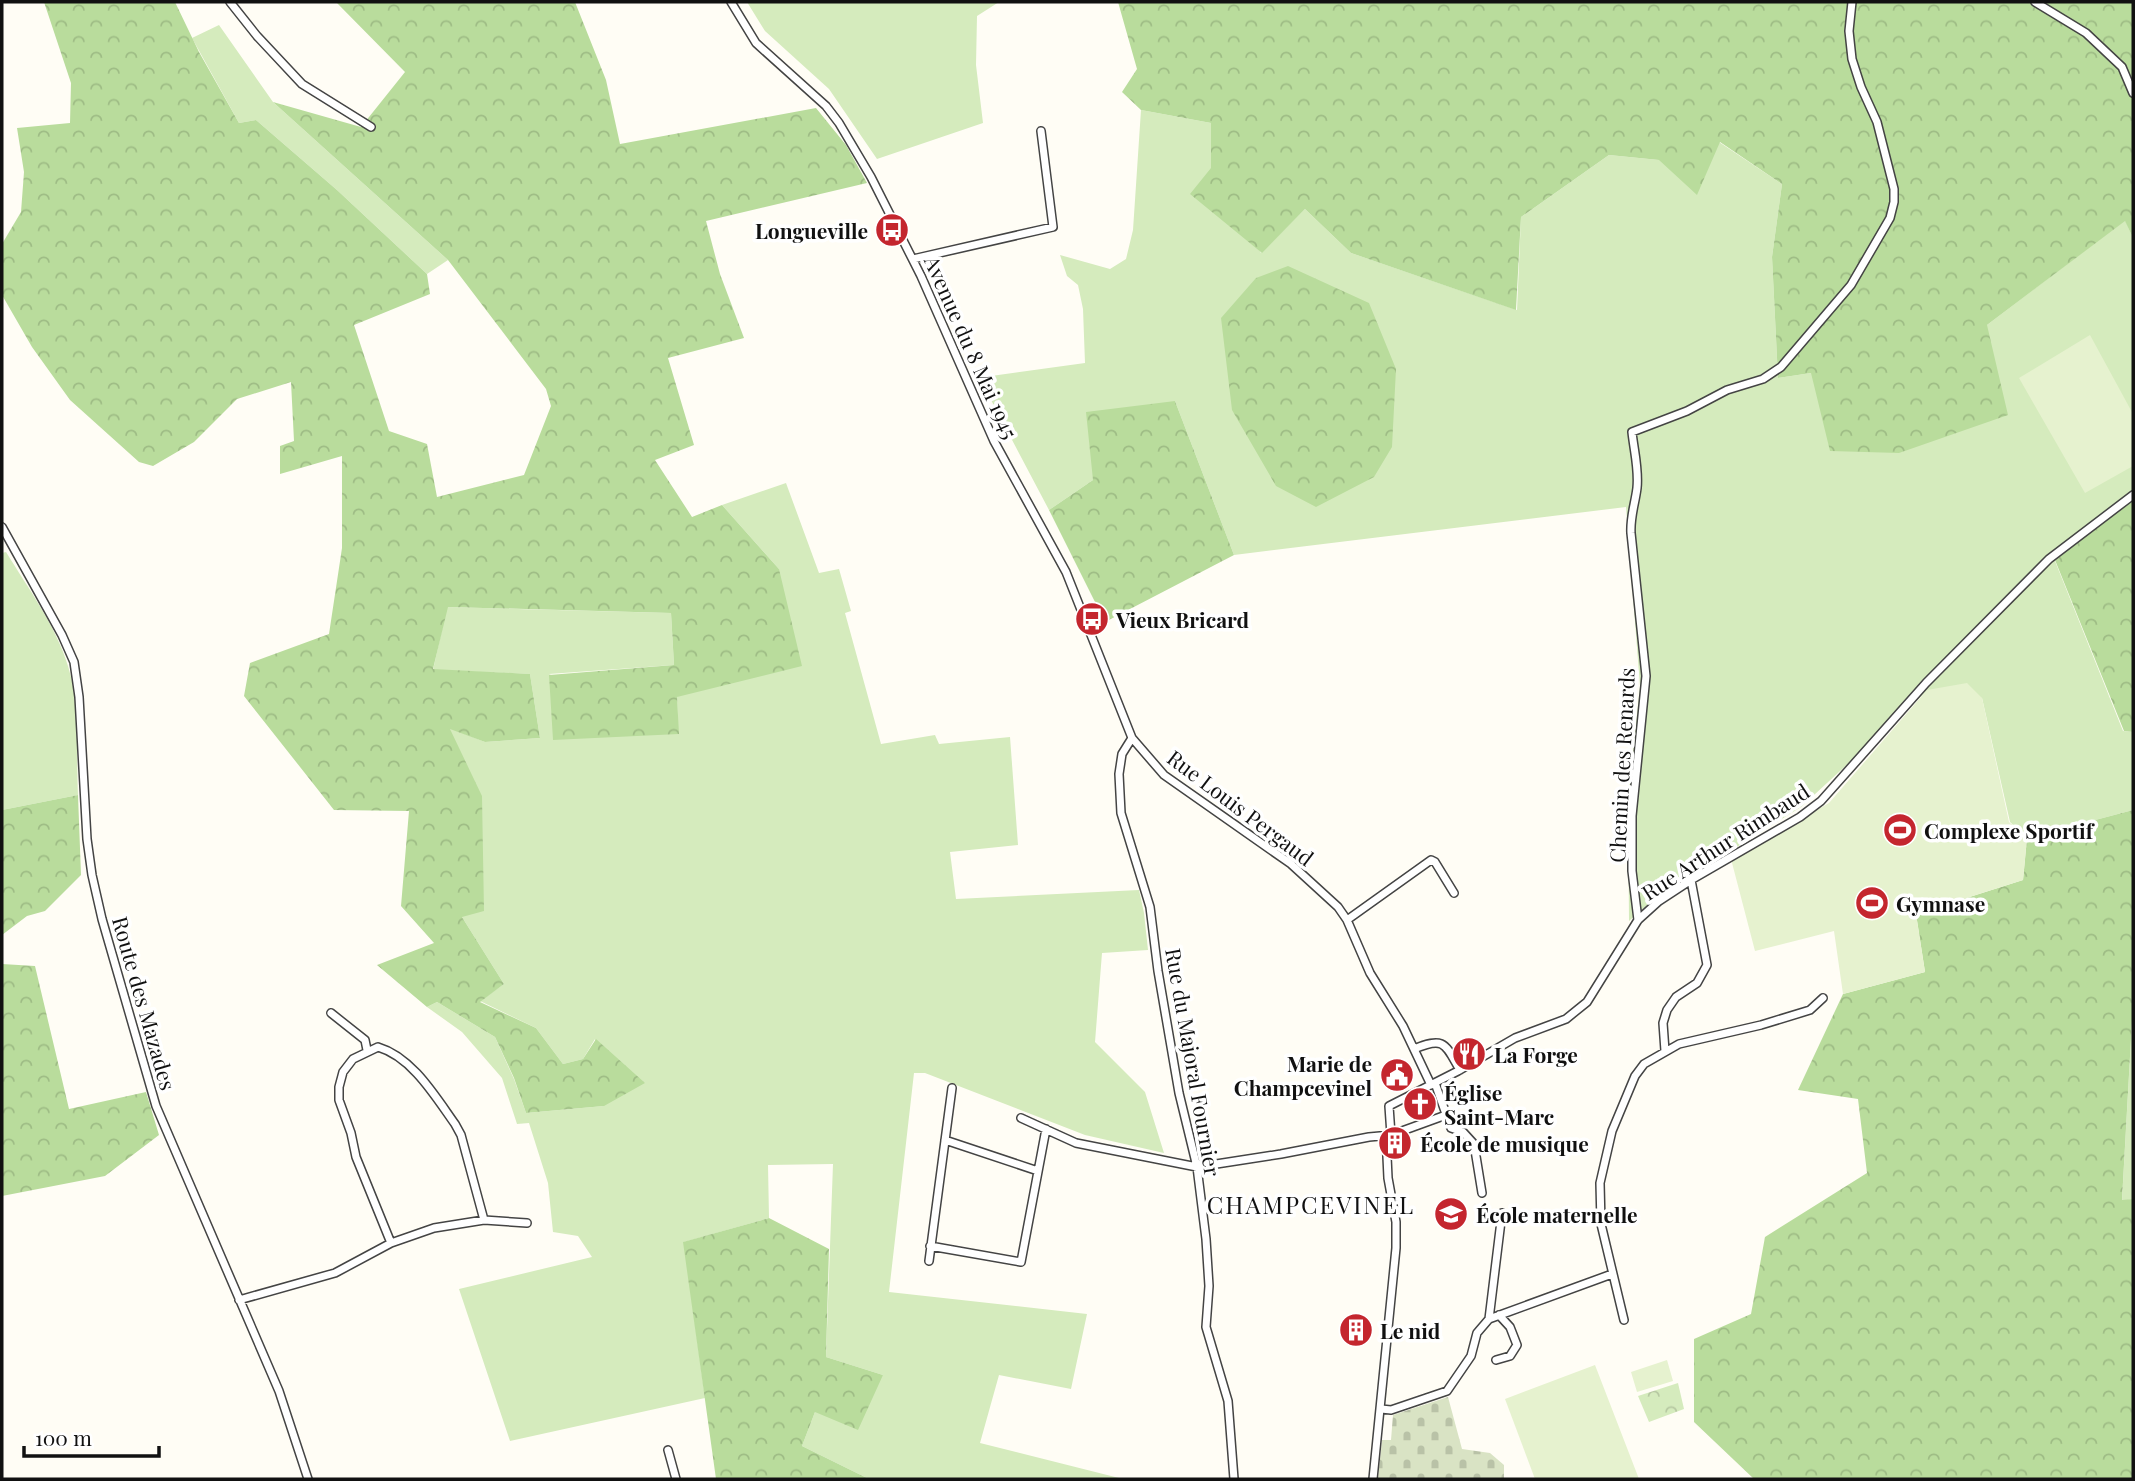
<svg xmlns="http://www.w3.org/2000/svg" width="2135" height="1481" font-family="'Playfair Display',serif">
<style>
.grass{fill:#d5ebbd}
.forest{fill:url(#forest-crowns)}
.cemetery{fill:url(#cemetery-stones)}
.park{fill:url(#park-crowns)}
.pitch{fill:#e6f2cf}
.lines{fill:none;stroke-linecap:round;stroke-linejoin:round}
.street-casing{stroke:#444;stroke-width:10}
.street{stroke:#fff;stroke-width:7}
.labels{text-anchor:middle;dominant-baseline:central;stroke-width:7;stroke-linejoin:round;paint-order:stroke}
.poi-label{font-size:21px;font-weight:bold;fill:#111;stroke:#fff;text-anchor:start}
.street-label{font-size:21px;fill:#111;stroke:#fff}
.quarter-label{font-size:24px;letter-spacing:2px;fill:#111;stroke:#fff}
</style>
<defs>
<pattern id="forest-crowns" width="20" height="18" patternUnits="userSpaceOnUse" patternTransform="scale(1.75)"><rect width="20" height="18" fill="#b9dc9c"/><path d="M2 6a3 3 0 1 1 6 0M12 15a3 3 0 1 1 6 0" fill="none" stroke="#9ebc85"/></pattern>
<pattern id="cemetery-stones" width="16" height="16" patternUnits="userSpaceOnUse" patternTransform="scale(1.75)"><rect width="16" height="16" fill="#d9e3c4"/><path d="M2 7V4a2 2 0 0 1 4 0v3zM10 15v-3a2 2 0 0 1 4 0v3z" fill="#b9c2a7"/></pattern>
<pattern id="park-crowns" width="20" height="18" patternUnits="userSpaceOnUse" patternTransform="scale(1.75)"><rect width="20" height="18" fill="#d5ebbd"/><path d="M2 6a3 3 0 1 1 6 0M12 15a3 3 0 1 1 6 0" fill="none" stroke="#b6c8a1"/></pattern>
</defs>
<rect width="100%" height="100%" fill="#fffdf5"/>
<!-- grass -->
<path class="grass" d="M747,2H999L977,16L976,65L983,123L877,159L829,89L765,31Z
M219,25L273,102L448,260L427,274L337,190L256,120L239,123L192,38Z
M1141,110L1211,123V168L1261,253L1305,209L1351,253L1517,310L1521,217L1609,155L1659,160L1719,142L1782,184L1772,257L1778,378L1811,373L1987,325L2125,220L2133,238V500L2055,561L2123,731L2133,732V810L2027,838L2010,822L1982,698L1928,690L1801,807L1655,898L1629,921L1628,799L1640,686L1626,507L1234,555L1175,401L1093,480L1049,510L991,400L984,377L1085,363L1083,309L1078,285L1067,276L1060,255L1110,269L1126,259L1133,230Z
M786,483L819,573L839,569L851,611L845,613L881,744L935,735L939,744L1010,737L1018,845L950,852L956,899L1139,890L1144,913L1148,950L1102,953L1095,1042L1145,1092L1164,1153L1085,1135L925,1073H914L889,1292L1087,1314L1071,1389L999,1375L980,1443L1123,1479H869L802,1446L815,1412L883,1375L826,1357L833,1164L768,1165L769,1218L684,1242L705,1398L510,1441L459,1289L592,1257L578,1236L553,1232L548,1183L529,1123L517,1124L502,1078L462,1032L427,1007L437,1002L495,1037L514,1079L526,1113L604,1106L595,1039L583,1059L563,1064L536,1028L480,1001L504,984L462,917L450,728L485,742L540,738L530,674L433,670L447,607L671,613L674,665L549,674L678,734L677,697L779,569L722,505Z
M6,552C28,588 56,626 68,666C80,704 76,754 78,795L2,810V553Z
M2133,1003V1199L2122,1201Z"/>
<!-- forest -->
<path class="forest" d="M44,2H175L199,52L239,123L256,120L337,190L427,274L430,294L354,325L389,431L427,444L437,497L524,475L551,406L546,389L448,260L273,102L361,127L405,72L336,2H575L606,80L620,144L816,108L846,145L867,183L706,221L720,274L744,338L668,358L694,445L655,460L692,517L722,505L779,569L802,666L677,697L679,734L553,740L549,675L674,665L671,613L448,607L433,669L530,674L540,738L485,742L450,729L482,796L484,911L462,917L504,984L480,1002L536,1028L563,1064L583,1059L596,1039L645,1083L604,1106L526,1113L514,1078L495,1037L437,1002L427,1007L377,965L434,943L401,906L409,811L334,810L244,696L250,663L329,634L342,548V456L280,474V446L294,441L291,382L237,399L194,442L153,466L139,462L70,400L32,347L2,295V244L21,212L24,172L17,128L70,123L71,83Z
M1118,2H2133V238L2125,221L1987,325L2008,415L1899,453L1830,451L1811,373L1778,378L1772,257L1782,184L1720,142L1697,195L1659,160L1609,155L1521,217L1516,310L1351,253L1305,209L1262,253L1190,194L1211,168V123L1141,110L1122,92L1137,69Z
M1288,266L1369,303L1396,369L1392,447L1374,477L1316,507L1276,486L1232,410L1221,318L1256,278Z
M1175,401L1234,555L1105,622L1049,510L1093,480L1086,412Z
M2133,500V732L2124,731L2055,560Z
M78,795L81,875L45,911L27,916L2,935V810Z
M2133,810V1003L2122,1200L2133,1199V1479H1754L1694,1422V1339L1751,1314L1765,1237L1867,1173L1858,1099L1798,1090L1843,994L1925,972L1916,914L2023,880L2027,838Z
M2,964L35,966L69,1109L146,1092L159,1135L105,1176L2,1196Z
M769,1218L829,1249L826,1357L883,1375L858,1430L815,1412L802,1446L869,1479H716L683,1242Z"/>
<!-- cemetery -->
<path class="cemetery" d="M1448,1397L1462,1449L1490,1453L1504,1465V1479H1378L1382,1440H1391L1393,1415Z"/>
<!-- park -->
<path class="park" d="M1678,1383L1684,1409L1649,1422L1638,1396Z"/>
<!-- pitch -->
<path class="pitch" d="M2090,335L2133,414V466L2085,493L2019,378Z
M1967,683L1982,698L2009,822L2027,838L2023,880L1916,914L1925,972L1843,994L1834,931L1755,951L1731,859L1829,803L1927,690Z
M1667,1360L1673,1381L1637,1392L1631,1372Z
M1595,1365L1639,1479H1535L1505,1399Z"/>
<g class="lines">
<!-- street casing -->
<g class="street-casing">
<path id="street" d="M230,2L257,36L302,84L371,127
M731,2L756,43L826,106L839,123L871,177L921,276L994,441L1066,572L1132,738L1164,775L1291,864L1338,907L1347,920L1370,973L1403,1026L1431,1085
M2035,2L2086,33L2122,67L2133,93
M913,259L1053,227L1041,131
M2,527L62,635L74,662L79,697L87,839L92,875L102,919L156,1106L279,1391L308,1479
M1132,738L1122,754L1119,774L1121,813L1150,907L1158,971L1179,1093L1197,1167L1206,1239L1209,1286L1206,1327L1228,1401L1234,1479
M1347,920L1431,860L1435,862L1454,893
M1638,920L1632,871V816L1646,676L1631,533C1630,517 1635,504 1637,488C1639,469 1634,451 1632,432L1687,411L1727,390L1763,379L1781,367L1851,285L1890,218L1894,202V189L1877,122L1861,87L1852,59L1849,31L1852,2
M331,1013L365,1040L367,1050
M1414,1049C1445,1036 1445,1044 1460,1070
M1665,1051L1663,1023L1667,1010L1676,997L1697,983L1707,965L1691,880
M1435,1083L1451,1128L1463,1132L1474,1144L1482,1193
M1021,1118L1076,1143L1197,1167L1281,1154L1369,1137L1391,1135L1446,1115
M1391,1135L1389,1106L1458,1071L1515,1038L1566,1019L1587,1002L1638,920L1659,901L1691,880L1800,817L1821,801L1926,683L2049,559L2133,495
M945,1140L1038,1171
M391,1243L356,1157L351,1133L339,1100V1087L343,1072L353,1059L378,1047C412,1057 435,1096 455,1124L461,1135L484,1220
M930,1246L1021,1262L1046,1129
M929,1261L952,1088
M239,1300L335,1273L391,1243L434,1228L484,1220L527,1223
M1489,1319L1502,1213
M1624,1320L1601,1224L1600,1183L1612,1131L1635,1076L1644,1064L1679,1044L1761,1025L1810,1010L1823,998
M1496,1360L1510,1356L1517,1345L1510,1327L1499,1315
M1381,1409L1391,1410L1447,1391L1471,1356L1477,1333L1489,1319L1612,1274
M668,1450L676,1479
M1373,1479L1396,1248V1222L1388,1178L1386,1135"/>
</g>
<!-- street -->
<use href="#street" class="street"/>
</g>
<!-- icons -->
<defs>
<g id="bus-disc" transform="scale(1.75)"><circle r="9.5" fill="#c4262e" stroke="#fff"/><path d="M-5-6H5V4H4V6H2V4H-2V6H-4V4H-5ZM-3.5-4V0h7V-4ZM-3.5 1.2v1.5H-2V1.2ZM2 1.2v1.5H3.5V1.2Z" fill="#fff"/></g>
<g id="stadium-disc" transform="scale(1.75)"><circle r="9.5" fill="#c4262e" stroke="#fff"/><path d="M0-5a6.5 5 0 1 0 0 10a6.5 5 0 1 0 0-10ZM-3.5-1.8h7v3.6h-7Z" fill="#fff"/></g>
<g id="restaurant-disc" transform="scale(1.75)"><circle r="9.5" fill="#c4262e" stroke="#fff"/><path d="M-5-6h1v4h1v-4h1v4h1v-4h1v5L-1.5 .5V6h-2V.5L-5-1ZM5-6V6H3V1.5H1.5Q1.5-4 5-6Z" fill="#fff"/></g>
<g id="civic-disc" transform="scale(1.75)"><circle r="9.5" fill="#c4262e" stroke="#fff"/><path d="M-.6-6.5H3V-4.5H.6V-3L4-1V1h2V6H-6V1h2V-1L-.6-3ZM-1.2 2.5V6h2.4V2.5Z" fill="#fff"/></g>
<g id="church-disc" transform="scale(1.75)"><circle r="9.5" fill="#c4262e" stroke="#fff"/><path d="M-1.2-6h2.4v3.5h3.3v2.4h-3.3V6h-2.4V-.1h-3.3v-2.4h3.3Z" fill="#fff"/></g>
<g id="building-disc" transform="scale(1.75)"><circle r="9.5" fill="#c4262e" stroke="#fff"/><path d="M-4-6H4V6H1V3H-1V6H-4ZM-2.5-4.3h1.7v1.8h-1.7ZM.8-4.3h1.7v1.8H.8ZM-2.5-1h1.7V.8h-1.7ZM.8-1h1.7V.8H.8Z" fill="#fff"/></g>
<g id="school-disc" transform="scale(1.75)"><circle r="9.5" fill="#c4262e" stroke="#fff"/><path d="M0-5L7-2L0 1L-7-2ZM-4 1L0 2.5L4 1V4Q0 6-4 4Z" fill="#fff"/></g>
</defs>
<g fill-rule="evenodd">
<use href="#bus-disc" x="892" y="230"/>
<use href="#bus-disc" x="1092" y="619"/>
<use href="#stadium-disc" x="1900" y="830"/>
<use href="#stadium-disc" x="1872" y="903"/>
<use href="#restaurant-disc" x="1469" y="1054"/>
<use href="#civic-disc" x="1397" y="1075"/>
<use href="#church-disc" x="1420" y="1104"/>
<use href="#building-disc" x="1395" y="1143"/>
<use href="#school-disc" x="1451" y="1214"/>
<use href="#building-disc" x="1356" y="1330"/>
</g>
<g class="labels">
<!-- poi labels -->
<g class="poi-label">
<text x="868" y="230" text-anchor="end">Longueville</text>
<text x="1116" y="619">Vieux Bricard</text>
<text x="1924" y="830">Complexe Sportif</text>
<text x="1896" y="903">Gymnase</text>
<text x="1494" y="1054">La Forge</text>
<text x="1372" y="1063" text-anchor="end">Marie de<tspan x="1372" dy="24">Champcevinel</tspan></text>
<text x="1444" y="1092">Église<tspan x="1444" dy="24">Saint-Marc</tspan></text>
<text x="1420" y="1143">École de musique</text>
<text x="1476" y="1214">École maternelle</text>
<text x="1380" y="1330">Le nid</text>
</g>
<!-- street labels -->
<g class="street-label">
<text transform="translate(972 347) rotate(66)">Avenue du 8 Mai 1945</text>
<text transform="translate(1621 765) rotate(-87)">Chemin des Renards</text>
<text transform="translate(1241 807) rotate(37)">Rue Louis Pergaud</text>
<text transform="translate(1725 841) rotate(-33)">Rue Arthur Rimbaud</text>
<text transform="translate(145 1003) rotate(74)">Route des Mazades</text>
<text transform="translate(1194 1062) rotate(80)">Rue du Majoral Fournier</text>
</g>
<!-- quarter labels -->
<g class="quarter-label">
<text x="1311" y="1204">CHAMPCEVINEL</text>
</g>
</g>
<!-- border -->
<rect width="2135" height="1481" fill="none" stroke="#111111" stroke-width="7"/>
<!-- scale -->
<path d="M24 1446v10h135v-10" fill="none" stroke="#111111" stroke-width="3.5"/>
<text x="35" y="1446" font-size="21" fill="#111111" stroke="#ffffff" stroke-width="5" paint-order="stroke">100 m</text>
</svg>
